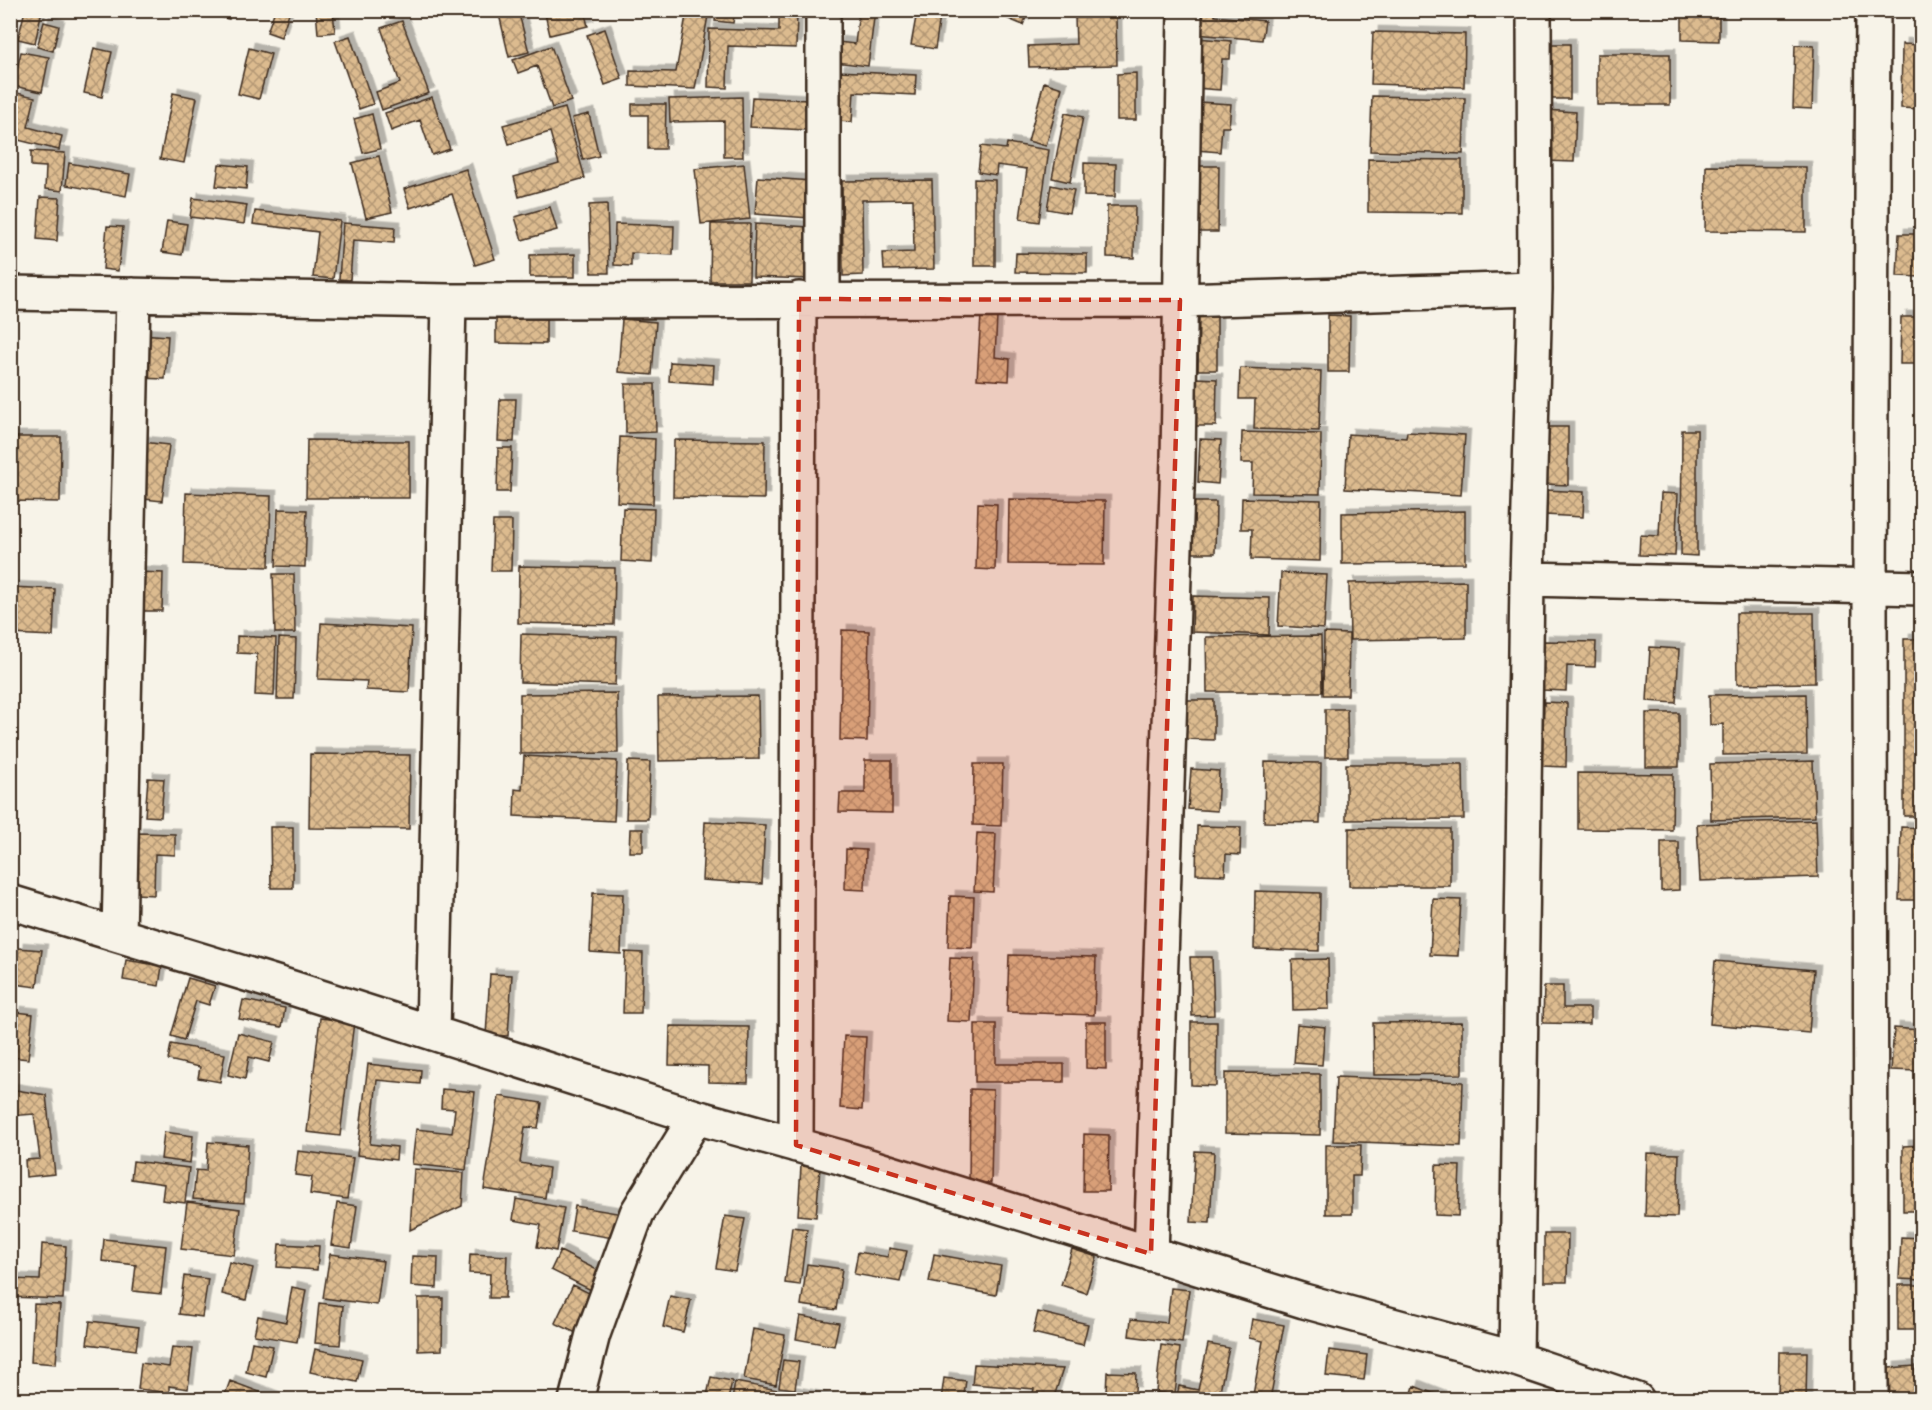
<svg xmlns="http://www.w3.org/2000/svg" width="1932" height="1410" font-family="Mynerve,sans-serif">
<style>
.building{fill:url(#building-cross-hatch);stroke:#3b2a1e;stroke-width:1.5;filter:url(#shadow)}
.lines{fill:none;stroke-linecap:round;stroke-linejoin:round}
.minor-casing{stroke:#3b2a1e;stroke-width:38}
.minor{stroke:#f7f3e8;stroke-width:33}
.marked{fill:#c8321e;fill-opacity:0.2;stroke:#c8321e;stroke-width:4.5;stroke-dasharray:12 8;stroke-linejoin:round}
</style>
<defs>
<pattern id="building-cross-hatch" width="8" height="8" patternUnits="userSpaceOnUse" patternTransform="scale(1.5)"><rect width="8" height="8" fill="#dcbb8f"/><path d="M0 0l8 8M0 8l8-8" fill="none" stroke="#b49874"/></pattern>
<filter id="shadow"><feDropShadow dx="5.5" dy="-5.5" stdDeviation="0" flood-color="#0004"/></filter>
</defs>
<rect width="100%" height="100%" fill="#f7f3e8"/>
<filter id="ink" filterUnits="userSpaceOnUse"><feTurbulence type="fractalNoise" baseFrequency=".0167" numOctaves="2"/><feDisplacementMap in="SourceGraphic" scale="12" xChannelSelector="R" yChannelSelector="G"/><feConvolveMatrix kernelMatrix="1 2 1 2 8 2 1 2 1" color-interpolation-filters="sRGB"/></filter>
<g filter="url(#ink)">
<!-- building -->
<path class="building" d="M25,10H42L35,43L18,39Z
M191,10H231L229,19Z
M275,10H290L281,37L267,32Z
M316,10H333L335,32L318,34Z
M498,10H518L529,52L509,57Z
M544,10H584L588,26L550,35Z
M687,10H709L695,89L630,86V71L676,72Z
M716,10H735L733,23L715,21Z
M859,10H875L868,66L835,62L838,42L855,44Z
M888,10H941L935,49L911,45L916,17L888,13Z
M987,10H1029L1023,25Z
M1199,10H1215V16L1265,21L1262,40L1196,34Z
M1682,10H1719V41L1682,40Z
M779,15H797L796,48L728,46L727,88L708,87L709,29L779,31Z
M1116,16L1117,65L1029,67L1028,46L1076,44L1075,18Z
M402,21L429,93L382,110L376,92L400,83L381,28Z
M44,22L59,26L53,51L37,47Z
M605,29L622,79L605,85L587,35Z
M1373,32L1465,34L1464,87L1371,84Z
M350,36L373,104L359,109L335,41Z
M1197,38L1231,41L1230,59H1222L1220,90L1194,88Z
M10,40L16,41L10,77Z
M1548,44H1570V99H1548Z
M1902,44L1921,45L1920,109L1901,108Z
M1795,45L1814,46L1812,109L1793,108Z
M551,46L571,101L552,108L537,66L518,73L513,60Z
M94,48L112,52L102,97L84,93Z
M249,48L271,54L259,99L238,94Z
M21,52L49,57L42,92L13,86Z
M1597,54H1670V105H1597Z
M839,71L916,75L915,95L854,92L852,122L837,121Z
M1136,73V120H1117V74Z
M1044,82L1062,88L1046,146L1028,141Z
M17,93L35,97L28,127L62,136L59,150L10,138V121Z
M173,93L197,98L184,163L160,159Z
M1372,96L1465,98L1463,154L1370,151Z
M432,97L450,149L432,155L420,120L391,131L385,113Z
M742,97L743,157H724V121L670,122L669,99Z
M752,97L807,100L805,130L750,127Z
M1199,102L1231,104L1229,127H1222L1220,152L1196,150Z
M632,104H666L665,149H648V115H632Z
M565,108L585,178L519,197L514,177L559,164L550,132L509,144L503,125Z
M1545,110L1576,112L1574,162L1543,161Z
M1065,113L1083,117L1070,182L1052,178Z
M372,114L380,149L363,153L354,119Z
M589,114L599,156L583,160L572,118Z
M1007,143L1049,150L1039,222L1020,219L1027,169L997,165L996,175L978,172L981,146L1006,149Z
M31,151L65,153L62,191L45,189L46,167L31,166Z
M379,156L392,212L366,218L352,163Z
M1368,159L1462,160V213L1368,212Z
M69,163L130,174L126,196L66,185Z
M1084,163L1116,164L1115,197L1084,196Z
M219,164L248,167L246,189L216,186Z
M744,164L750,219L701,224L695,169Z
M1194,166H1219L1218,232H1193Z
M1706,166L1806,167V232L1705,231Z
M466,169L495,259L475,265L452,194L410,208L404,189Z
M758,177L811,181L809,218L755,214Z
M974,179L995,180V266H974Z
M932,180L934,269L884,270L883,253L914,252L913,199L862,200L863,275L843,276L842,181Z
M1051,185L1074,190L1069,213L1047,209Z
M40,197L60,198L57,241L37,239Z
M193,198L247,205L244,224L190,217Z
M607,204L609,273H591L589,205Z
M1107,206H1135L1134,258L1107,257Z
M550,207L557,230L522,240L515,217Z
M255,211L340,221L333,279L313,277L318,232L253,224Z
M167,221L187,224L182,255L162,252Z
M343,223L395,227L394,243L353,240L350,280L339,279Z
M615,224L674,226L673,255L631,253V266L614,265Z
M711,224H750L749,281H710Z
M755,224L811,227L809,279L753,277Z
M107,226L123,227L118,271L103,269Z
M1899,234H1922L1921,277L1897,276Z
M1016,253L1087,254V273L1015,272Z
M575,254V277H530V255Z
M981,315L997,317L995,357L1010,359L1009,381L977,379Z
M1328,315L1350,316L1349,372H1328Z
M496,317L546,319V344L496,343Z
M1199,317H1217V370H1198Z
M1901,317H1919V364H1900Z
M622,319L656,322L652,375L618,372Z
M140,334L168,336L165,379L137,378Z
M670,362L714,365L713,384L669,381Z
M1240,368L1321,371L1319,431L1254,429L1255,399H1239Z
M1196,378L1217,379L1216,426H1195Z
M625,384H655L656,432L626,433Z
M500,399H516L514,442L498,441Z
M1546,427H1568V485L1545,484Z
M1682,430H1697V556L1681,555Z
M1242,432L1321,434L1320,494L1252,493L1253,463H1241Z
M1407,432L1465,435L1461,495L1345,489L1348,434L1406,438Z
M10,437H61L60,502L10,501Z
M620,437L655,439L653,504L617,502Z
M1200,439L1221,440L1218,484L1198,482Z
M307,440L409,441V498H306Z
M674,440L765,441L764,499L673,497Z
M142,442L169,445L162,501L135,498Z
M498,448H512L510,492H497Z
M1546,490L1584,492L1583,517L1545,515Z
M186,493L271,496L269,567L184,564Z
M1661,493L1678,494L1675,556L1639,555L1640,535L1659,536Z
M1242,498L1321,500L1320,561L1251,559L1252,529H1241Z
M1009,499L1105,501L1104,565L1008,564Z
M1191,502H1216L1215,553H1190Z
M978,503L997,504L995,570L976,569Z
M623,508L654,509L652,563L621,561Z
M278,509L307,510L305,567L276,566Z
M1465,511V563L1342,564V513Z
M493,521H512L511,571H491Z
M519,566L615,568L614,625L518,623Z
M139,572L163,573L162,611H139Z
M1281,573L1327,575L1324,629L1278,626Z
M273,574H294L295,633H275Z
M1466,581V638L1350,640L1349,583Z
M10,587L55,589L53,636L10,634Z
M1193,596L1270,598L1269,635L1192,632Z
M1736,613H1814L1815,683L1737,684Z
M321,623L412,628L409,692L366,690L367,681L318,679Z
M842,630L869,631L867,741L840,740Z
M1324,633L1349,634L1348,695H1323Z
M521,634L617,637L615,685L520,682Z
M237,636L276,638L274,696L255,695L257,654L237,653Z
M1321,636L1322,692H1207L1206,637Z
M279,638L296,639L294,699H277Z
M1904,639H1920V816H1904Z
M1543,641L1596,642L1595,667L1567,666L1566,691L1542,690Z
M1650,647L1679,649L1676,703L1647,701Z
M617,693L618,753L520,754V694Z
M1806,694L1807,754L1723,755V724L1710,725L1709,695Z
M758,696L759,759L659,761L658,697Z
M1186,700H1214V740L1186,739Z
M1544,702L1567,703L1566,767L1542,766Z
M1325,709H1347L1348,757H1325Z
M1646,713H1679V767H1646Z
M310,754L410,755L409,829L309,828Z
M524,756L617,761L614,821L514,816L515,789L522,790Z
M865,760H892V813L839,812L840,793H865Z
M628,761L650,762L648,819H626Z
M1813,761L1815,817L1711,820L1710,764Z
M1265,762L1321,763L1320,823L1264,822Z
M974,764H1003L1001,826L973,825Z
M1346,764H1463L1464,819L1346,820Z
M1191,769L1219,771L1217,811L1188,809Z
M1578,773L1673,774L1672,830L1578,829Z
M148,778L164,779L161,817L145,816Z
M1816,820L1818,877L1700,881L1697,824Z
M705,822L765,825L762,884L702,880Z
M1197,826L1241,827L1240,855L1226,854L1225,875L1196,874Z
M270,827H293V888H271Z
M1901,827L1922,828V836H1919L1917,900H1899Z
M1349,828L1450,829V886H1349Z
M630,829H643V852H629Z
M137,833L175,834V855L155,854L154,895L136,894Z
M977,833L996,834L993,892L974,891Z
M1661,842H1679V890L1661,891Z
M846,849L866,850L865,890L845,889Z
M1255,891L1320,893L1319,951L1254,949Z
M593,893L623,894L621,954L590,952Z
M950,896L974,897L972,948L948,947Z
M1433,899L1461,900L1458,956L1430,955Z
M18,948L42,950L37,987L14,984Z
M625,952L643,953L641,1013H623Z
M1009,955L1096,957L1094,1015L1007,1012Z
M1190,957H1212L1214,1015L1192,1016Z
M950,958L974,959L971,1022L947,1021Z
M1328,959L1329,1009L1293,1010L1292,960Z
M126,960L162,966L159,986L123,980Z
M1715,961L1814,970L1809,1033L1710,1024Z
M490,974L512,975L508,1036L486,1035Z
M188,978L215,986L209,1005L196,1001L184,1040L171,1036Z
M1544,986H1563V1008H1590V1024L1543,1023Z
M243,1000L285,1008L282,1027L239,1019Z
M16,1012L33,1014L28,1059L11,1057Z
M320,1018L354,1022L340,1136L307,1132Z
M1086,1022H1106V1069L1086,1068Z
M1191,1022H1217L1216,1086L1191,1085Z
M1462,1022V1074L1374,1075L1373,1023Z
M975,1024H996V1064H1064V1082H975Z
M1297,1024L1325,1027L1322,1065L1294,1063Z
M670,1026L749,1027L748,1083L708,1082V1066L669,1065Z
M1894,1028L1920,1030L1917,1071L1891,1070Z
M238,1033L274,1042L269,1062L249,1057L245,1079L228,1075Z
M844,1036L866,1037L862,1110L840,1108Z
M171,1044L225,1054L220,1082L198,1078L200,1067L168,1060Z
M368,1064L421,1070L420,1084L377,1080L370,1144L397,1147L396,1160L357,1155Z
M1225,1073L1320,1074V1135L1225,1133Z
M1336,1077L1463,1082L1461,1146L1333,1141Z
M10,1089L46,1095L55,1174L26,1177L25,1160L40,1159L34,1114L10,1116Z
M442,1089L475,1092L466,1170L412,1164L416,1129L452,1133L455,1109L441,1108Z
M970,1089L993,1090L991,1183L969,1182Z
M499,1096L542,1103L538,1128L525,1127L520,1163L549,1168L545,1198L484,1189Z
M164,1132L193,1136L190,1163L161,1159Z
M1084,1134L1109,1135L1108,1191H1083Z
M208,1142L248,1145L244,1203L193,1199L196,1170L206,1171Z
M1326,1145H1361L1360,1176H1352V1214H1326Z
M1922,1145V1211H1903V1146Z
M298,1151L353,1158L347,1199L310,1194L312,1177L295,1175Z
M1195,1151L1214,1152L1210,1223L1191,1222Z
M1647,1153L1679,1154L1677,1217L1645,1216Z
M133,1161L189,1168L185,1203L162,1200L164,1184L131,1179Z
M1436,1165L1460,1166L1458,1216L1435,1215Z
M801,1166L820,1168L816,1217L798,1215Z
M414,1169L464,1173L462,1206L410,1230Z
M516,1199L564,1208L556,1251L537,1247L541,1225L513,1220Z
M187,1202L240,1209L234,1255L181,1249Z
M337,1203L357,1206L351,1248L331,1245Z
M575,1206L623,1214L619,1239L571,1231Z
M725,1216L745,1219L735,1271L716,1268Z
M792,1227L807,1229L800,1285L785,1283Z
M1544,1234H1568L1567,1282H1544Z
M1901,1237L1920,1238L1919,1260H1922V1280L1899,1279Z
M104,1239L166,1246L161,1294L133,1291L136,1265L102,1261Z
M42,1244L66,1246L63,1299L10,1297V1279L40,1280Z
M279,1244L319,1246L317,1270L277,1267Z
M889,1248L907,1251L900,1282L854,1274L858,1252L888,1257Z
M1072,1249L1097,1257L1086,1293L1061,1285Z
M560,1251L601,1272L591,1290L551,1270Z
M330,1254L383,1261L377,1305L323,1298Z
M470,1254L507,1256L505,1298H489L490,1274L469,1273Z
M934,1254L1001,1266L996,1295L929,1282Z
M412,1256L438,1257L437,1288L411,1286Z
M229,1262L253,1268L246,1300L222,1294Z
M807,1264L842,1269L836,1310L801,1305Z
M184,1276L208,1279L202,1317L179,1314Z
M573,1285L593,1295L576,1333L555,1323Z
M1898,1285H1922V1300L1915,1299V1330H1898Z
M292,1287L306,1290L297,1342L254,1335L258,1316L286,1322Z
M1171,1288L1189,1290L1182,1343L1129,1336L1131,1319L1167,1323Z
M670,1296L691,1300L683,1332L663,1327Z
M418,1298H443L442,1350L418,1351Z
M319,1303L343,1306L340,1345L315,1343Z
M34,1304L60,1305L56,1364L31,1362Z
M1038,1312L1088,1324L1083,1345L1033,1333Z
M800,1316L839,1323L834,1346L796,1339Z
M1252,1319L1284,1325L1270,1400H1252L1263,1341L1249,1338Z
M90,1321L139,1327L136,1350L87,1344Z
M753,1329L785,1335L776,1385L744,1379Z
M252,1342L273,1346L266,1377L246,1372Z
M1208,1344L1229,1348L1218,1400H1176L1179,1386L1198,1390Z
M1161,1345L1180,1348L1175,1395L1156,1392Z
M172,1347L193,1349L188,1389L169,1386V1393L138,1389L141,1363L169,1367Z
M315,1349L362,1359L357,1382L310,1372Z
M1329,1350L1367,1355L1364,1380L1326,1376Z
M1779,1352H1807L1806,1400H1778Z
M783,1360L799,1362L795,1389L779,1387Z
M974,1364L1063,1369L1053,1400H1031L1034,1389L972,1384Z
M1915,1366L1916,1400H1890L1889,1368Z
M1107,1372L1136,1373L1135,1392L1106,1391Z
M711,1377L732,1381L728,1400H706Z
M944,1378L966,1381L963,1400H941Z
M230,1381L281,1400H223Z
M735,1382L832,1400H732Z
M1414,1386L1440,1396L1439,1400H1410Z"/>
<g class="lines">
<!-- minor casing -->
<g class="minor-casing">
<path id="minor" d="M823,10V299
M10,293L449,301L1180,300L1535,289
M1527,579L1922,588
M10,902L289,987L696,1117L840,1157L1304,1301L1516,1359L1637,1400
M119,935L133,295
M433,1033L449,301
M796,1145L799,299
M1151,1254L1178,460L1185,10
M1516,1359L1527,579L1535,289L1534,10
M576,1400L593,1334L637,1213L696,1117
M1871,1400L1870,586L1873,10"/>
</g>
<!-- minor -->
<use href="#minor" class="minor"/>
</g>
</g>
<!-- marked area -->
<path class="marked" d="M799,299L1180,300L1151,1254L796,1145Z"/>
<!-- margin -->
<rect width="1932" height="1410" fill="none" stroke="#f7f3e8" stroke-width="36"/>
<rect x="18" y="18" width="1896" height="1374" fill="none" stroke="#3b2a1e" stroke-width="2" filter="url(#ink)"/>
</svg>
